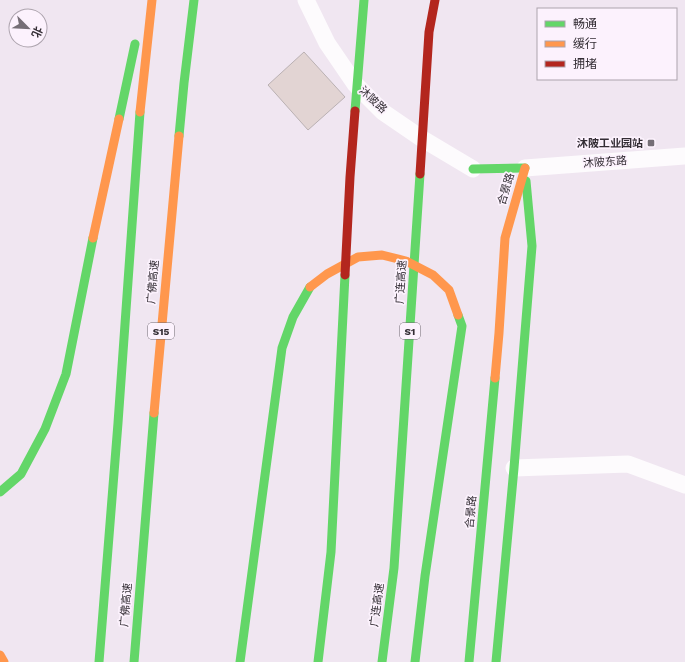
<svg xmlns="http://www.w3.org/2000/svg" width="685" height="662" font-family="'Work Sans','Noto Sans SC',sans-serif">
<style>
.building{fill:#e2d4d3;stroke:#bab1b3}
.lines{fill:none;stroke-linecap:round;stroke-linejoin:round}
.street{stroke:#fdfbfd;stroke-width:17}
.fast{stroke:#63d668;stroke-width:9}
.slow{stroke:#ff974d;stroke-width:9}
.jam{stroke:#b3261e;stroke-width:9}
.poi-dot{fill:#756e76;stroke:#fcf2fd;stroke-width:1.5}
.labels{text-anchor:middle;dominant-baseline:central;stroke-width:3.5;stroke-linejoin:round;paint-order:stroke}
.shield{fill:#fcf2fd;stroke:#6f6870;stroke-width:1}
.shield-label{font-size:10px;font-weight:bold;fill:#332d34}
.street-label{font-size:11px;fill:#332d34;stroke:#fcf2fd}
.poi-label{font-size:11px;font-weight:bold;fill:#332d34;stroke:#fcf2fd;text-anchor:end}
</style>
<rect width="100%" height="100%" fill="#f0e6f1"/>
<!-- building -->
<path class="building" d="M304,52L345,97L308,130L268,85Z"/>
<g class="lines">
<!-- street -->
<path class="street" d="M306,0L327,43L355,84L383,112L421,138L473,169
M525,168L685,156
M514,468L628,464L685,485"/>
<!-- fast -->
<path class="fast" d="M355,111L364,0
M119,119L135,44
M179,136L184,83L194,0
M473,169L525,168
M0,492L21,474L45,429L66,374L93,238
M99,662L118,423L140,112
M134,662L154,413
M240,662L282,348L293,317L310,287
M318,662L331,552L345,275
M382,662L394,568L420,174
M415,662L425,576L462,326L458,315
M469,662L495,378
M496,662L514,468L532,246L526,181"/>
<!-- slow -->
<path class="slow" d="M140,112L152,0
M93,238L119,119
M310,287L327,274L358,257L382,255L406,261L433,275L449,290L458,315
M495,378L499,333L505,238L525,168
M154,413L179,136
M0,655L4,662"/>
<!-- jam -->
<path class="jam" d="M420,174L429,32L435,0
M345,275L350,177L355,111"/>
</g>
<!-- markers -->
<rect class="poi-dot" x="647" y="139" width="8" height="8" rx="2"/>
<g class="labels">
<!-- shield labels -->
<g class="shield">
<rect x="148" y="323" width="26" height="16" rx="3"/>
<rect x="400" y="323" width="20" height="16" rx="3"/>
</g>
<g class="shield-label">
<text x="161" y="331">S15</text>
<text x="410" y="331">S1</text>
</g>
<!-- street labels -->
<g class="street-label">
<text transform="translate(373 100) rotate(43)">沐陂路</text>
<text transform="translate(605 162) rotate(-4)">沐陂东路</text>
<text transform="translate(506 189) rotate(-74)">合景路</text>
<text transform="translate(153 282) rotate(-85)">广佛高速</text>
<text transform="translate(401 282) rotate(-86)">广连高速</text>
<text transform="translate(471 512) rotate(-85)">合景路</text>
<text transform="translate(126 605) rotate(-85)">广佛高速</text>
<text transform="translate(377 605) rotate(-82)">广连高速</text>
</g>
<!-- poi labels -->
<g class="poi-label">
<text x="643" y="143">沐陂工业园站</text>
</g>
</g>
<!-- legend -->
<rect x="537" y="8" width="140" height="72" fill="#fcf2fd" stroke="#aca3ad"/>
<rect x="545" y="21" width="20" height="6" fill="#63d668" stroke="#aca3ad"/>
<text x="573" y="28" font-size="12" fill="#332d34">畅通</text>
<rect x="545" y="41" width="20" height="6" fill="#ff974d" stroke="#aca3ad"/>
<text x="573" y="48" font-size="12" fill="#332d34">缓行</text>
<rect x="545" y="61" width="20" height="6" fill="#b3261e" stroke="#aca3ad"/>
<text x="573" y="68" font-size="12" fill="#332d34">拥堵</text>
<!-- north arrow -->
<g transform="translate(28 28) rotate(114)"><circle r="19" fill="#fcf2fd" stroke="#aca3ad"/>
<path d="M0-3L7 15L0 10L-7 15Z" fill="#756e76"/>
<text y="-6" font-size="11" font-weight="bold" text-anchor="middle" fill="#332d34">北</text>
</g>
</svg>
